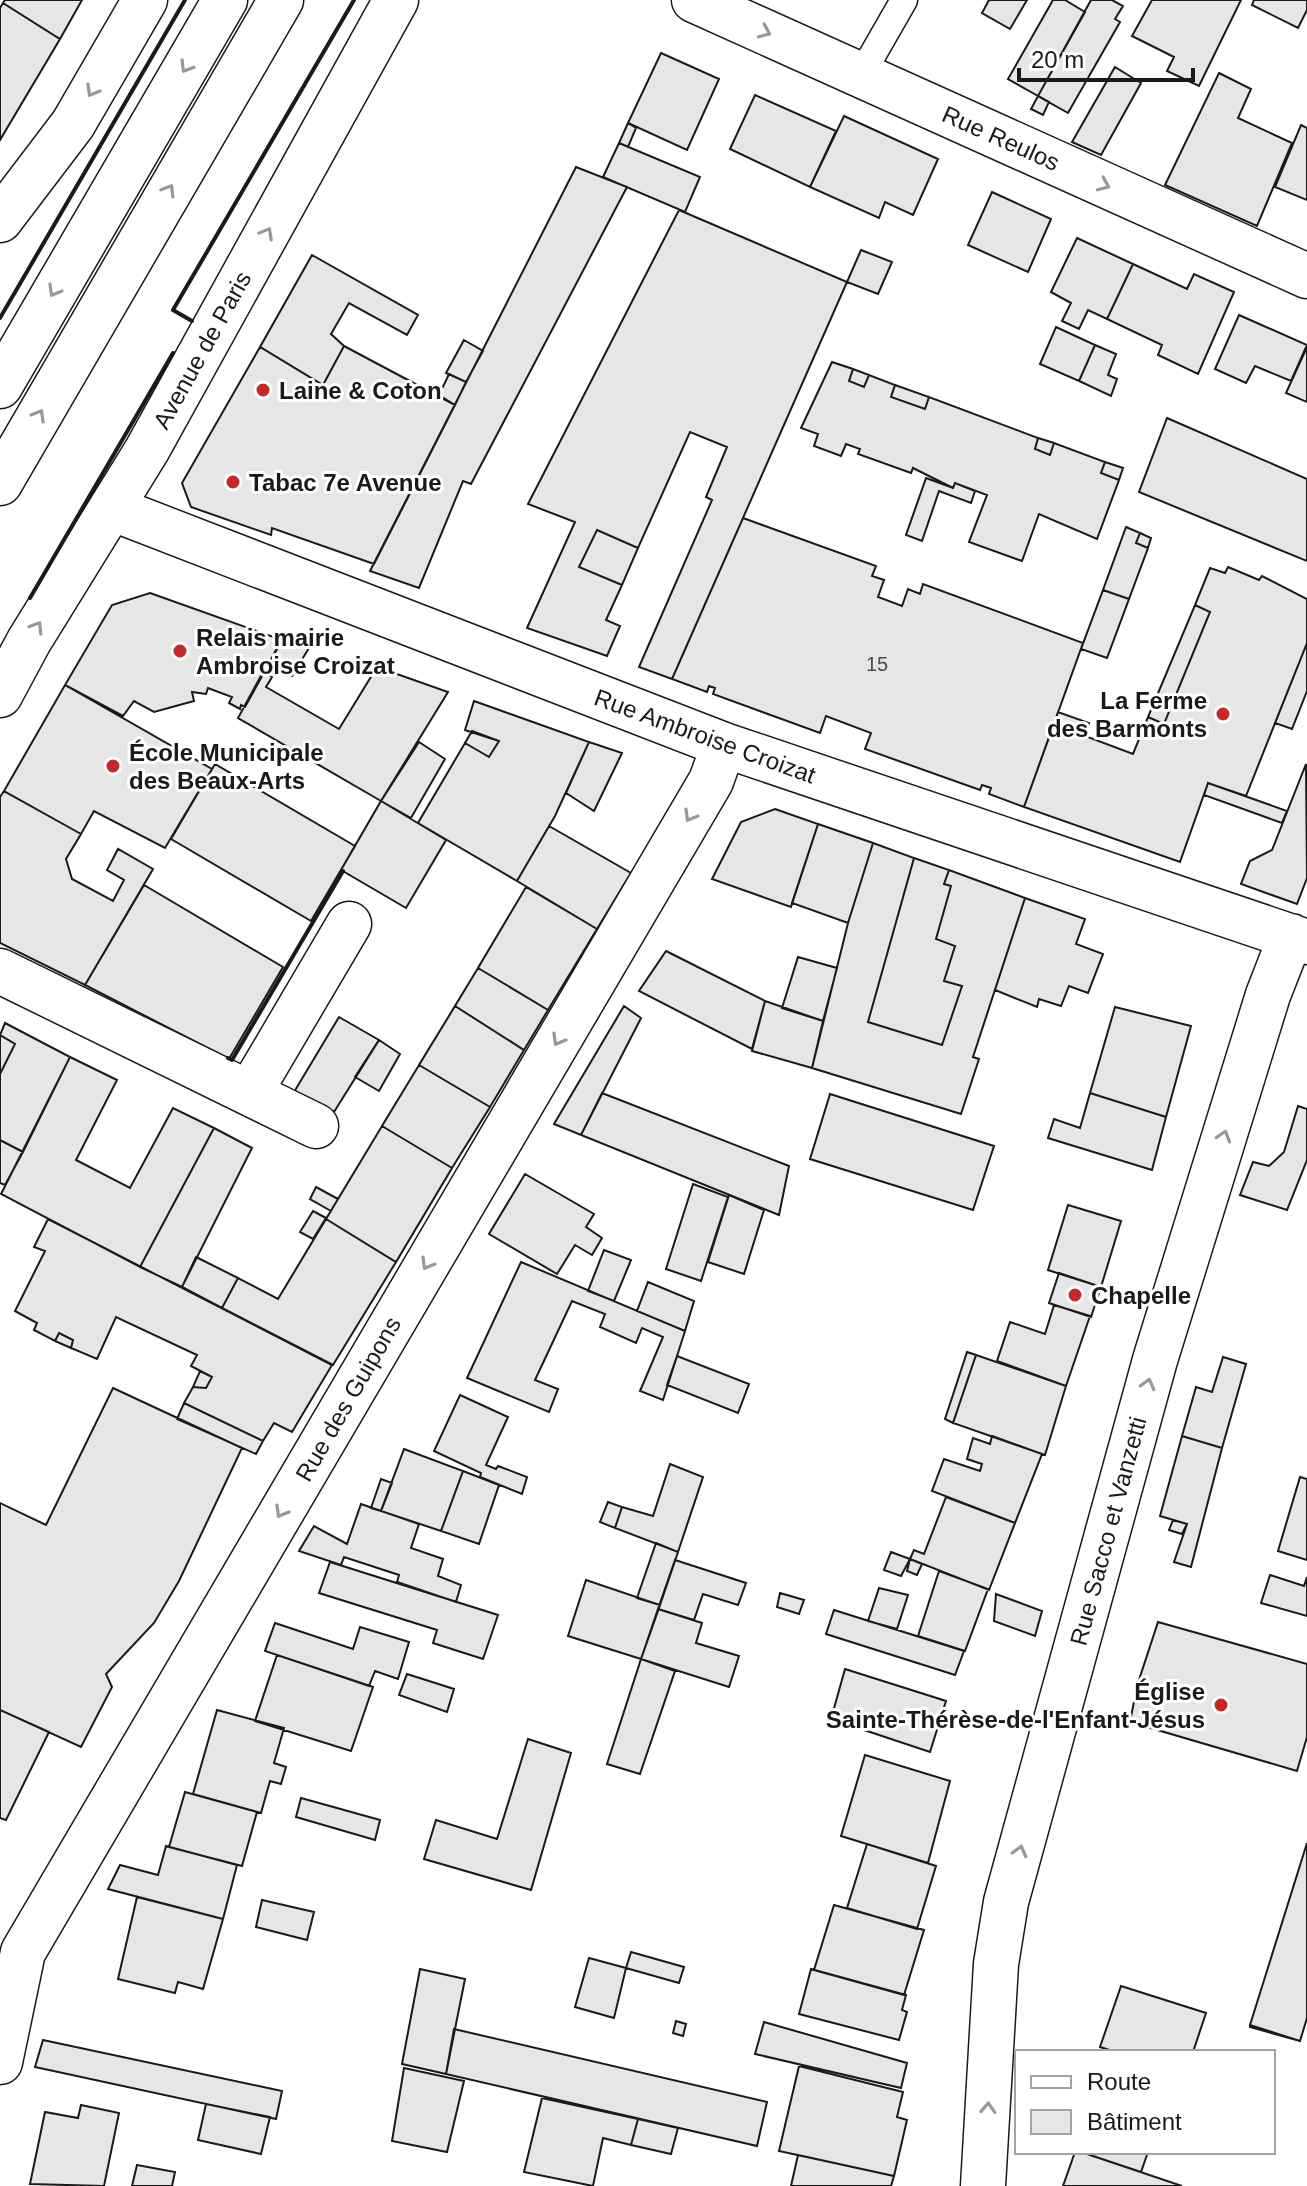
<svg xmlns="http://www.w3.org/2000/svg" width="1307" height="2186" font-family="Arial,sans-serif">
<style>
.building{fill:#e6e6e6;stroke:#1a1a1a;stroke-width:2}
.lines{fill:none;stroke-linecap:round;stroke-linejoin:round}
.lane-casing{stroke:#1a1a1a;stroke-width:29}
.street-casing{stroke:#1a1a1a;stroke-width:47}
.secondary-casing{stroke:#1a1a1a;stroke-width:47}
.primary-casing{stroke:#1a1a1a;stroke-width:47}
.lane{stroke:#fff;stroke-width:26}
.street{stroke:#fff;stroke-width:44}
.secondary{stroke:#fff;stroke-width:44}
.primary{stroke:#fff;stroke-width:44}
.wall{stroke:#1a1a1a;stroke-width:4}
.oneway{stroke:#989898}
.poi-dot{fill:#c62828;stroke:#fff;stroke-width:3}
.labels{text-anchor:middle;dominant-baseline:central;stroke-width:6;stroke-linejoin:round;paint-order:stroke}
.number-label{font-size:20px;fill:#4d4d4d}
.street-label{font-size:24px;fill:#1a1a1a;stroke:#fff}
.poi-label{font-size:24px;font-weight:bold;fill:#1a1a1a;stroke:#fff;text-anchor:start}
</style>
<rect width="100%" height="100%" fill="#fff"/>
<!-- building -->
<path class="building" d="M5,0H82L60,39L3,3Z
M989,0H1027L1010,29L982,13Z
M1053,0H1065L1085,12L1038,96L1008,79Z
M1091,0H1112L1123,6L1115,19L1120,22L1068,113L1038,96Z
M1152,0H1241L1199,86L1167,71L1174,57L1132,36Z
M1254,0H1307V10L1298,28L1252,5Z
M3,3L60,39L0,140V8Z
M661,53L719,79L687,150L628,123Z
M1115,67L1141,83L1101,155L1072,142Z
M1219,73L1251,89L1238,118L1292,143L1257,226L1165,185Z
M755,95L836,131L810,187L730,149Z
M1038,96L1049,102L1043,115L1031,109Z
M844,116L938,159L913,215L885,202L879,218L810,187Z
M628,123L636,128L628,147L619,143Z
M1301,125L1307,128V200L1275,187Z
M619,143L700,177L685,212L603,177Z
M576,167L627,187L471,484L463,481L419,588L370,571Z
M992,192L1051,219L1028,272L968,245Z
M679,210L847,282L672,679L639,667L712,500L706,497L727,447L690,432L638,548L597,530L579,567L622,585L606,620L620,626L607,656L527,628L575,522L528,504Z
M1077,238L1133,264L1107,319L1088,310L1079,329L1062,321L1071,303L1051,292Z
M861,250L892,262L878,294L847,282Z
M312,255L418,315L407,335L349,303L331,334L344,346L323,385L260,347Z
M1133,264L1187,289L1194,274L1234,292L1198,374L1158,355L1162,345L1107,319Z
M1239,315L1307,345L1291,381L1255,366L1246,383L1215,369Z
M1056,327L1095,345L1079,381L1040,364Z
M464,340L483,351L466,382L446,373Z
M1095,345L1116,354L1108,375L1117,379L1111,396L1079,381Z
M344,346L455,405L374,564L272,528L271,535L191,507L182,483L260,347L323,385Z
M1307,347V402L1286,393Z
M832,362L853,369L849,381L864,387L869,375L895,385L891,397L925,409L929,397L1038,438L1035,449L1050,455L1054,443L1105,462L1101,473L1119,480L1097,539L1039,514L1022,561L969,542L987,495L955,483L953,488L913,468L911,473L858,454L860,449L846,444L841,456L814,446L818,434L801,428Z
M853,369L869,375L864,387L849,381Z
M449,374L466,382L455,405L439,395Z
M895,385L929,397L925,409L891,397Z
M1167,418L1307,479V561L1139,492Z
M1038,438L1054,443L1050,455L1035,449Z
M1105,462L1123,468L1119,480L1101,473Z
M926,478L953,488L955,483L975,491L971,503L939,491L922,541L906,535Z
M743,518L876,566L872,576L884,580L878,597L902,606L908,589L920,594L923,584L1083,643L1024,807L989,794L991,788L982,785L980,790L865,749L871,733L826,716L820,733L713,694L715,688L709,686L707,692L672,679Z
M1126,527L1140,533L1136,543L1148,548L1129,599L1103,590Z
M597,530L638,548L622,585L579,567Z
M1140,533L1151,538L1148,548L1136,543Z
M1228,567L1259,580L1262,576L1307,599V643L1246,796L1208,783L1180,862L1024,807L1058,712L1089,723L1085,736L1133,754L1148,717L1164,724L1210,612L1195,605L1210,568L1225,573Z
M1103,590L1129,599L1107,658L1081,649Z
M150,593L282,640L245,707L241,705L240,709L229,703L232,697L208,688L206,694L192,692L194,701L154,712L134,701L123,716L65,685L112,605Z
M1195,605L1210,612L1164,724L1148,717Z
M285,633L312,643L292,676L269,663Z
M1307,643V691L1292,729L1275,723Z
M377,667L448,692L381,801L238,718L263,672L272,677L266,687L339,729Z
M65,685L212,769L165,848L94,811L81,834L4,791Z
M474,701L589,742L555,816L517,881L418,823L465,743L489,757L499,741L465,730Z
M472,731L499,741L489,757L465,743Z
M419,742L445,759L411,818L381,801Z
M589,742L622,753L594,811L566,793Z
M215,764L355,846L311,921L171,839Z
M1306,764L1307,878L1297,904L1241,884L1250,861L1272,850Z
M1208,783L1287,811L1282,823L1204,795Z
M4,791L81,834L66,859L72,879L113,901L124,880L107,870L118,849L153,869L85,985L0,943V797Z
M381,801L446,840L406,908L341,870Z
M775,809L818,824L791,907L712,879L741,822Z
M818,824L873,843L848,923L792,903Z
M549,826L631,873L597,929L517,881Z
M873,843L914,858L868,1022L942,1045L962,986L944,981L955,946L936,939L951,886L944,884L949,870L1025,898L973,1057L979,1059L961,1114L812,1068L848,923Z
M914,858L949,870L944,884L951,886L936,939L955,946L944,981L962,986L942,1045L868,1022Z
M144,885L283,967L229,1059L85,985Z
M526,887L597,929L548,1010L478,968Z
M1025,898L1085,919L1076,944L1103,954L1088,993L1069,986L1061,1006L1039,999L1037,1007L995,990Z
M666,951L765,1001L752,1049L639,991Z
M798,957L837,968L823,1021L782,1008Z
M478,968L548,1010L524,1050L455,1006Z
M765,1001L823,1021L812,1068L752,1051Z
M455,1006L524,1050L490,1107L419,1065Z
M624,1006L641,1018L581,1135L554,1124Z
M1115,1007L1191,1026L1166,1117L1090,1093Z
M339,1017L379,1040L334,1112L294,1092Z
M5,1023L70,1057L23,1152L0,1140V1074L15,1044L0,1035Z
M0,1035L15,1044L0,1074Z
M379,1040L400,1054L379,1091L355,1077Z
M70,1057L117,1080L76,1160L130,1188L173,1108L214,1128L140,1267L1,1194Z
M419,1065L490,1107L452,1168L382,1126Z
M602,1093L789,1166L779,1215L581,1135Z
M1090,1093L1166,1117L1152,1170L1048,1138L1054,1119L1080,1128Z
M830,1094L994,1146L973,1210L810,1159Z
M1298,1106L1307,1109V1160L1287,1210L1240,1195L1253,1162L1269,1166L1284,1152Z
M382,1126L452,1168L396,1262L326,1219Z
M214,1128L252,1148L182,1287L140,1267Z
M0,1140L23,1152L5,1185L0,1183Z
M525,1174L594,1214L586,1227L602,1238L592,1255L575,1245L557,1274L489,1234Z
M693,1184L728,1197L701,1281L666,1269Z
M316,1187L338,1199L331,1211L310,1199Z
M729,1195L764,1210L744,1274L708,1262Z
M1068,1205L1121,1221L1101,1287L1048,1270Z
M313,1211L326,1218L313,1239L300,1232Z
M48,1219L332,1365L292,1432L274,1423L263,1441L184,1403L193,1387L206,1388L212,1377L191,1366L197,1355L116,1317L97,1359L71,1348L73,1340L59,1333L55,1341L34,1330L37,1323L15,1311L45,1251L34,1247Z
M326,1219L396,1262L333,1365L222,1308L238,1278L278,1299Z
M604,1250L631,1260L614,1301L588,1291Z
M196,1257L238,1278L222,1308L182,1287Z
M521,1262L685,1331L663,1400L640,1391L663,1337L642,1328L636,1343L600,1327L605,1314L572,1301L535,1380L558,1389L549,1412L467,1378Z
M1059,1273L1101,1287L1091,1317L1049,1303Z
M648,1282L694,1301L685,1331L637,1311Z
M1054,1305L1090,1316L1066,1386L997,1361L1010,1322L1045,1334Z
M59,1333L73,1340L71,1348L55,1341Z
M967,1352L976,1355L953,1423L945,1419Z
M976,1355L1066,1386L1045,1455L953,1423Z
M677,1356L749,1384L738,1413L667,1385Z
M1223,1357L1246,1364L1222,1448L1182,1436L1196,1387L1212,1392Z
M200,1371L212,1377L206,1388L193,1387Z
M113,1388L242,1448L179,1581L154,1623L106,1674L112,1687L81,1747L0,1710V1503L46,1525Z
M460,1395L508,1417L486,1465L496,1469L498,1466L527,1477L522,1494L480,1477L481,1473L434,1451Z
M184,1403L263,1441L256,1454L177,1419Z
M992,1436L1042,1454L1015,1523L932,1491L944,1459L980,1471L982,1464L967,1459L973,1438L990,1444Z
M1182,1436L1222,1448L1191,1567L1174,1562L1187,1524L1160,1516Z
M404,1449L463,1471L441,1531L381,1511Z
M670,1464L703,1477L678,1552L615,1528L622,1507L653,1516Z
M463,1471L499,1485L479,1544L441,1531Z
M1300,1477L1307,1479V1560L1278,1551Z
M381,1479L392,1483L381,1511L371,1508Z
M946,1497L1015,1523L989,1590L910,1559L914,1550L924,1554Z
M608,1502L622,1507L615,1528L600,1522Z
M361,1504L419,1524L411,1548L443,1559L438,1576L461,1585L456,1602L397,1582L399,1575L344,1557L341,1565L299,1551L314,1526L347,1544Z
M1173,1520L1187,1524L1182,1534L1169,1530Z
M656,1543L678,1552L660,1605L637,1598Z
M891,1552L910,1559L901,1576L884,1570Z
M910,1559L922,1564L917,1575L907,1571Z
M675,1560L746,1583L738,1605L703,1594L694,1620L658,1609Z
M330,1562L498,1615L483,1659L433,1643L437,1630L319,1593Z
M939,1571L988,1589L965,1651L918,1636Z
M1270,1575L1304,1586L1307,1577V1616L1261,1603Z
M586,1580L660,1605L641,1659L568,1636Z
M879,1588L908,1595L897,1629L868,1621Z
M780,1593L804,1600L799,1614L777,1607Z
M996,1594L1042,1611L1035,1636L994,1621Z
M658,1609L702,1623L696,1643L739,1656L729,1687L641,1659Z
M834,1610L964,1651L955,1675L826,1634Z
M1158,1622L1307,1664V1737L1297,1771L1130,1722L1137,1686Z
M275,1623L353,1649L360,1627L409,1642L398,1679L375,1671L369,1686L265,1651Z
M277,1655L373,1687L351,1751L255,1721Z
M641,1659L675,1671L640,1774L607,1764Z
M845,1669L946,1701L930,1752L831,1719Z
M407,1674L454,1689L447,1712L399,1695Z
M0,1710L49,1732L6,1820L0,1818Z
M217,1710L284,1728L274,1763L286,1767L281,1784L270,1781L261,1813L193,1794Z
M528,1739L571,1753L531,1890L424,1859L436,1820L497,1839Z
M865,1755L950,1781L928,1863L841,1836Z
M185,1792L257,1812L242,1866L169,1847Z
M301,1798L380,1820L375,1840L296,1817Z
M1307,1843V2018L1300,2041L1250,2025Z
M867,1844L936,1866L917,1929L847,1908Z
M166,1846L237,1865L223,1919L108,1889L120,1865L158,1875Z
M137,1897L223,1919L203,1989L178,1982L175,1993L118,1979Z
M262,1900L314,1912L307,1940L256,1927Z
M834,1905L924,1930L904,1995L814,1970Z
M631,1952L684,1967L679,1983L626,1968Z
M589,1958L626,1968L614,2018L575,2007Z
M420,1969L465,1979L446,2074L402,2064Z
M811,1969L906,1995L902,2010L907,2012L899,2040L799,2014Z
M1121,1986L1206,2013L1193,2052H1116L1100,2047Z
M676,2021L686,2024L683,2036L673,2033Z
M764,2022L907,2063L901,2088L755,2054Z
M1250,2025L1300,2041L1250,2027Z
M454,2029L767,2102L757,2146L446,2074Z
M43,2040L282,2091L276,2119L35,2067Z
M799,2066L903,2092L897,2117L907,2120L894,2176L779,2151Z
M404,2068L464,2081L447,2152L392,2141Z
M542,2098L638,2119L631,2145L603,2138L593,2186L524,2172Z
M206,2104L270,2117L261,2154L198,2140Z
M81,2105L119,2113L104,2186L30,2184L45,2112L78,2118Z
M638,2119L678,2128L671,2154L631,2145Z
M1075,2152H1081L1182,2186H1063Z
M1081,2152H1148L1141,2172Z
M798,2155L894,2176L891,2186H791Z
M137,2165L175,2172L172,2186H132Z"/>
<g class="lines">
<!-- lane casing -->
<g class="lane-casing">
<path id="lane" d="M861,75L904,0"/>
</g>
<!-- street casing -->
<g class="street-casing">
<path id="street" d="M694,0L1307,276
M111,508L724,745L1307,942
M0,695L29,641L147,450L396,0
M0,971L316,1126
M250,1092L349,924
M0,2062L23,1952L711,781L724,745
M983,2186L996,1964L1006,1902L1155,1360L1268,995L1291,936"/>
</g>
<!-- secondary casing -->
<g class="secondary-casing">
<path id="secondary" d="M0,220L73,124L145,0"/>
</g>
<!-- primary casing -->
<g class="primary-casing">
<path id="primary" d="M0,386L225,0
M0,483L281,0"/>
</g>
<!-- lane -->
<use href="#lane" class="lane"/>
<!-- street -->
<use href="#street" class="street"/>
<!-- secondary -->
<use href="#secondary" class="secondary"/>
<!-- primary -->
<use href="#primary" class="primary"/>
<!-- wall -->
<path class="wall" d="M0,318L185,0
M192,321L173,310L354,0
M30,598L173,353
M228,1058L232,1060L343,871"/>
</g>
<!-- one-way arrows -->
<defs><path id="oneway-chevron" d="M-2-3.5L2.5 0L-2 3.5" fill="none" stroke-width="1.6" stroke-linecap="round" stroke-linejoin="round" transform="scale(2)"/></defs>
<g class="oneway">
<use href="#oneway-chevron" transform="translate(765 32) rotate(24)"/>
<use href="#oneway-chevron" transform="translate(186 67) rotate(121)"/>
<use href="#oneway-chevron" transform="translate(92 91) rotate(120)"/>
<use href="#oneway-chevron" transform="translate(1104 185) rotate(24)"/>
<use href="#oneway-chevron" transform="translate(169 190) rotate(-59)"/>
<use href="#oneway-chevron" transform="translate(267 233) rotate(-61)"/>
<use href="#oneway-chevron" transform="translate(54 291) rotate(120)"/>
<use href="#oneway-chevron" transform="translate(39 415) rotate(-60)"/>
<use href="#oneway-chevron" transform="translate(37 627) rotate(-58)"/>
<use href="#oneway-chevron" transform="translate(690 816) rotate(120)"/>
<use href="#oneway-chevron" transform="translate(558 1040) rotate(120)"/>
<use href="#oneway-chevron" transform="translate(1224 1136) rotate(-73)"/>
<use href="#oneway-chevron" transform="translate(427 1264) rotate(120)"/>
<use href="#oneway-chevron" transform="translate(1148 1384) rotate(-75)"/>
<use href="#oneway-chevron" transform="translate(281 1512) rotate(120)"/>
<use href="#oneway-chevron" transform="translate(1020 1851) rotate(-75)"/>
<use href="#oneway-chevron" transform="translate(988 2108) rotate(-87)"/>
</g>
<!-- markers -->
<g class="poi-dot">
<circle cx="263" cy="390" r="8"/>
<circle cx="233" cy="482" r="8"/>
<circle cx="180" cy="651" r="8"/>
<circle cx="1223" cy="714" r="8"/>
<circle cx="113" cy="766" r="8"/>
<circle cx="1075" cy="1295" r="8"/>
<circle cx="1221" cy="1705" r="8"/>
</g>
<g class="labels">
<!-- number labels -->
<g class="number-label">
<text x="877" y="664">15</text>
</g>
<!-- street labels -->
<g class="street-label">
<text transform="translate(1001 138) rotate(24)">Rue Reulos</text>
<text transform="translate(202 350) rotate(-61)">Avenue de Paris</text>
<text transform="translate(705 736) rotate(20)">Rue Ambroise Croizat</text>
<text transform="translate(348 1399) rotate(-60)">Rue des Guipons</text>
<text transform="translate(1108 1531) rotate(-75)">Rue Sacco et Vanzetti</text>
</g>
<!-- poi labels -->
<g class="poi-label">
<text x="279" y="390">Laine &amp; Coton</text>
<text x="249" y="482">Tabac 7e Avenue</text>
<text x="196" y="637">Relais mairie<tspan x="196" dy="28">Ambroise Croizat</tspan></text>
<text x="1207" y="700" text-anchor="end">La Ferme<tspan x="1207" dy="28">des Barmonts</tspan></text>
<text x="129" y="752">École Municipale<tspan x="129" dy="28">des Beaux-Arts</tspan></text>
<text x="1091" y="1295">Chapelle</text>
<text x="1205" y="1691" text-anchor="end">Église<tspan x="1205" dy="28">Sainte-Thérèse-de-l'Enfant-Jésus</tspan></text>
</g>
</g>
<!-- legend -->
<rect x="1015" y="2050" width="260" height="104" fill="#ffffff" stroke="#a3a3a3" stroke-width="2"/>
<rect x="1031" y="2076" width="40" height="12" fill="#ffffff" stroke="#a3a3a3" stroke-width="2"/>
<text x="1087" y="2090" font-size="24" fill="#1a1a1a">Route</text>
<rect x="1031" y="2110" width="40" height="24" fill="#e6e6e6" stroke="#a3a3a3" stroke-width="2"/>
<text x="1087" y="2130" font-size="24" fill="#1a1a1a">Bâtiment</text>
<!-- scale -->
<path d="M1019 68v12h174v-12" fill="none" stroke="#1a1a1a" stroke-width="4"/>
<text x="1031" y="68" font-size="24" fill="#1a1a1a" stroke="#ffffff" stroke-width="6" paint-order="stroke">20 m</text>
</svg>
